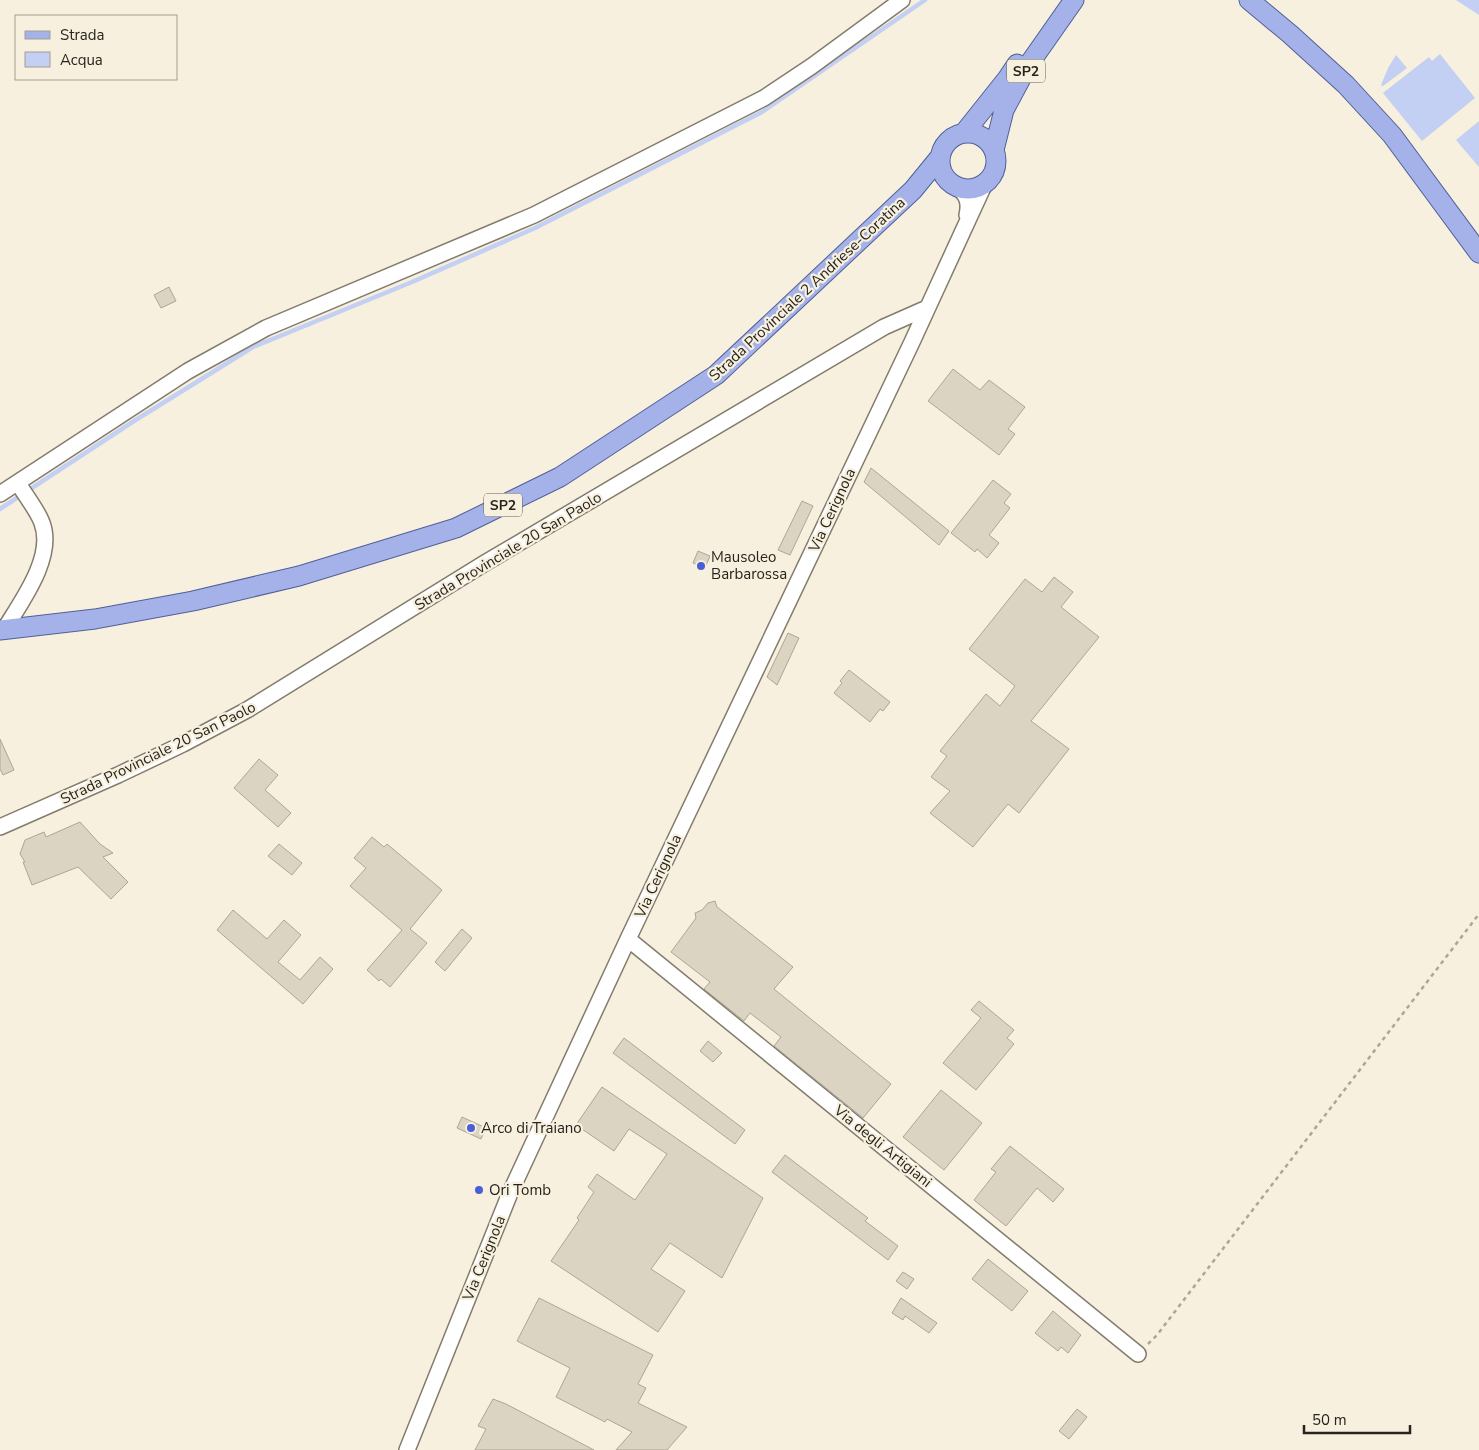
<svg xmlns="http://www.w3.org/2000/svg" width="1479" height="1450" font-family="'Nunito Sans',sans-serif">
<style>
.water{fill:#c3cff3}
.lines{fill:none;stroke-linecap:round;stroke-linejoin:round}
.stream{stroke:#c3cff3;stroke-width:4.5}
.building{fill:#dbd4c2;stroke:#ada695}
.minor-casing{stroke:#837c6c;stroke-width:18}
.major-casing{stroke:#515f98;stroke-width:21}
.path{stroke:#aca698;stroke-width:2.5;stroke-dasharray:4 4;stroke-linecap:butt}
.minor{stroke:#fff;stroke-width:15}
.major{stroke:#a4b2e9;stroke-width:19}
.poi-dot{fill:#495fd3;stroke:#f7f0de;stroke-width:2}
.labels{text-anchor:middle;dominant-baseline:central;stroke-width:4.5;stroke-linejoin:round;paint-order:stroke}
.shield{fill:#f7f0de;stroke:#656157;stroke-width:1}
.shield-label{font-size:14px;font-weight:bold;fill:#27241d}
.street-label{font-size:15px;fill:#27241d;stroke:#f7f0de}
.poi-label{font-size:15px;fill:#27241d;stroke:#f7f0de;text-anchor:start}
</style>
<rect width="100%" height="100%" fill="#f7f0de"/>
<!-- water -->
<path class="water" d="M1456,0H1479V15Z
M1440,54L1475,98L1422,141L1383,93L1429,57L1432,61Z
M1396,55L1407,68L1383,86L1381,85L1388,68Z
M1479,121V167L1456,140Z"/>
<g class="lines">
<!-- stream -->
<path class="stream" d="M0,509L134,421L253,347L412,282L535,228L762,112L925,0"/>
</g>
<!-- building -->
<path class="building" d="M169,287L176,301L161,308L154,295Z
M953,369L980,390L989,380L1025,407L1008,429L1015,434L999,455L928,401Z
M871,468L949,531L939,545L864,482Z
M993,480L1011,494L1004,503L1010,508L989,535L999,543L987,558L977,549L975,552L951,533Z
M802,501L813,506L790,555L778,550Z
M698,551L710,556L705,568L693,563Z
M1054,577L1073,592L1061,607L1099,637L1031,721L1069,749L1019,813L1008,804L973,847L930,813L950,791L931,777L947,756L940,751L986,694L1000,706L1015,686L969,649L1025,579L1042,592Z
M788,633L799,638L777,685L767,677Z
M849,670L890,702L883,711L880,709L870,722L834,693L842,683L840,681Z
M0,739L14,770L3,775L0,769Z
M259,759L278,775L265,790L291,813L278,827L234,788Z
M80,822L100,844L113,853L103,857L128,882L111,899L78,867L32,885L23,862H25L20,854L25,840L44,832L46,837Z
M372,837L384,847L387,844L442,890L410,929L427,943L390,987L381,979L379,981L367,970L402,930L350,886L366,868L354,858Z
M279,844L302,863L292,875L268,856Z
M715,901L717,907L793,967L774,989L891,1084L863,1118L774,1046L781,1037L750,1013L744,1021L704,989L710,982L671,952L696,918L695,913L702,910L708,903Z
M233,910L267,939L284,920L301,935L278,962L300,980L320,957L333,969L303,1004L217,930Z
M462,929L472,938L445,971L435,962Z
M979,1001L1014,1030L1007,1038L1014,1044L976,1090L943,1063L981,1018L971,1010Z
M624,1038L745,1130L735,1144L613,1053Z
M708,1041L722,1053L713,1062L700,1051Z
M602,1087L763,1198L722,1278L670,1243L651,1269L685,1291L658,1332L551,1261L579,1220L577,1218L594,1192L588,1187L597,1174L635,1200L667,1154L629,1129L614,1151L576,1125Z
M941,1090L982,1123L944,1170L903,1137Z
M462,1117L486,1128L481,1139L457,1128Z
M1010,1146L1064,1189L1053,1202L1037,1188L1006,1226L974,1200L996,1172L991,1169Z
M785,1155L868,1218L865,1221L898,1246L888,1260L772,1172Z
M988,1259L1028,1291L1012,1311L972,1279Z
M903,1272L914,1279L907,1289L896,1281Z
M539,1298L653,1355L638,1384L646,1388L638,1403L687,1427L667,1450H616L632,1432L607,1419L605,1422L556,1397L570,1368L517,1341Z
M901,1298L937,1323L929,1333L905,1316L903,1320L892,1313Z
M1053,1311L1081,1335L1068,1353L1061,1347L1058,1351L1035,1333Z
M493,1399L506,1404L594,1450H475L486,1429L478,1426Z
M1077,1409L1087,1417L1069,1439L1059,1431Z"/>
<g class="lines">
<!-- minor casing -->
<g class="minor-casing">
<path id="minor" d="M958,187C967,196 970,202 967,215
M0,494L188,371L266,328L534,215L764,98L812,66L902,0
M4,630C21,602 55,557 42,523C38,511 25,495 18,483
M0,827L118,775L183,744L247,710L485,563L884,327L927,308
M628,939L1138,1354
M407,1450L510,1193L628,939L912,342L985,183"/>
</g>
<!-- major casing -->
<g class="major-casing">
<path id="major" d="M1249,0L1290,34L1346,85L1392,135L1479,253
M964,133L1007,79L1017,64
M940 161a28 28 0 1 1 56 0a28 28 0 1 1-56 0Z
M994,150L1004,110L1027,67L1074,0
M0,630L95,619L193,601L299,576L456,528L560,477L716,375L913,190L940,157"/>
</g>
<!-- path -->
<path class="path" d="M1148,1344L1157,1335L1479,914"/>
<!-- minor -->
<use href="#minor" class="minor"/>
<!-- major -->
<use href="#major" class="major"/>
</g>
<!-- markers -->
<g class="poi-dot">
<circle cx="701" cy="566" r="5"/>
<circle cx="471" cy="1128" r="5"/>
<circle cx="479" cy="1190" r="5"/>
</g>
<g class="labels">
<!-- shield labels -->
<g class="shield">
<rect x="1007" y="59.5" width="38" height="23" rx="4"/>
<rect x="484" y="493.5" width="38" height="23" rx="4"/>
</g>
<g class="shield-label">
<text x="1026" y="71">SP2</text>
<text x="503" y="505">SP2</text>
</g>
<!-- street labels -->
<g class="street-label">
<text transform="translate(807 289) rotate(-43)">Strada Provinciale 2 Andriese-Coratina</text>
<text transform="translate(832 510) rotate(-65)">Via Cerignola</text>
<text transform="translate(508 551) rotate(-31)">Strada Provinciale 20 San Paolo</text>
<text transform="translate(158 753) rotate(-26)">Strada Provinciale 20 San Paolo</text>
<text transform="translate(658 876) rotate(-65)">Via Cerignola</text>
<text transform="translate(883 1146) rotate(39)">Via degli Artigiani</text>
<text transform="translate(484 1258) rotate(-68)">Via Cerignola</text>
</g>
<!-- poi labels -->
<g class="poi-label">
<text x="711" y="557">Mausoleo<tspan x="711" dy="17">Barbarossa</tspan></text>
<text x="481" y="1128">Arco di Traiano</text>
<text x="489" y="1190">Ori Tomb</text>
</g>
</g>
<!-- legend -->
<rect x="15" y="15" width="162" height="65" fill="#f7f0de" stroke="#a49e91"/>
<rect x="25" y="31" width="25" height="8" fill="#a4b2e9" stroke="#a49e91"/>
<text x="60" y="40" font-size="15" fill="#27241d">Strada</text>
<rect x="25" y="52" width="25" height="15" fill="#c3cff3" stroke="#a49e91"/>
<text x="60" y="65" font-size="15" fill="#27241d">Acqua</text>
<!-- scale -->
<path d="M1304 1425v8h106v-8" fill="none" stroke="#27241d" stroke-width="2.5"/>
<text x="1312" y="1425" font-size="15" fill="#27241d" stroke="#f7f0de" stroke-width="4" paint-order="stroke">50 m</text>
</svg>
